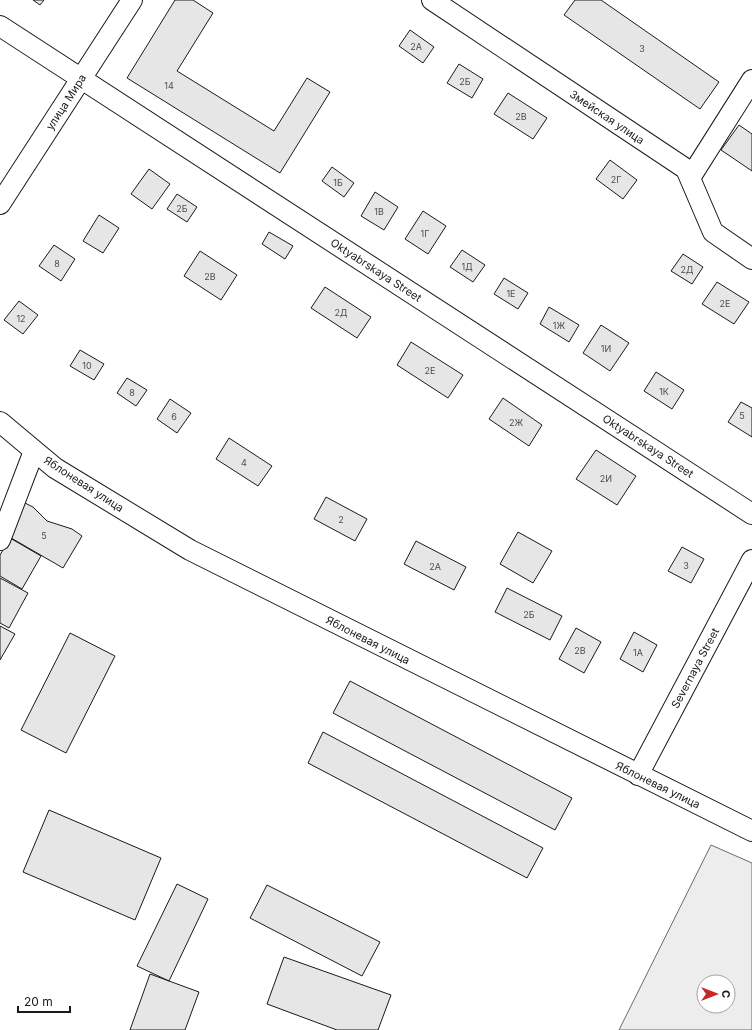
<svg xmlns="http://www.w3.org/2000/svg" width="752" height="1030" font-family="Inter,sans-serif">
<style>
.built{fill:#ededed;stroke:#6a6a6a;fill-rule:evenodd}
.building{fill:#e6e6e6;stroke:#1a1a1a}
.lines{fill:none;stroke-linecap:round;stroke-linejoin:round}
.minor-casing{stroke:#1a1a1a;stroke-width:22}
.minor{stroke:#fff;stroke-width:20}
.labels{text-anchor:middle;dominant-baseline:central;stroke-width:3;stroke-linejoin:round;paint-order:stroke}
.number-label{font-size:9px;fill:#4d4d4d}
.street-label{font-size:11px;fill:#1a1a1a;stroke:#fff}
</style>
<rect width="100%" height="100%" fill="#fff"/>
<!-- built -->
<path class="built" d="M711,845L752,863V1030H619ZM704,982H728V1006H704Z"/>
<!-- building -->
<path class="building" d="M33,0H44L40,5Z
M175,0H193L213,13L177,71L274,131L307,78L330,92L280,173L127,78Z
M575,0H601L719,82L700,109L564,15Z
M410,30L434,47L423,63L399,46Z
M459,64L483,79L472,98L447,83Z
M508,93L547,118L533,139L494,114Z
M739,125L752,134V171L721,150Z
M610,160L637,180L623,199L596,179Z
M332,167L354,183L344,197L322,181Z
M149,169L170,184L152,209L131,194Z
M375,192L398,207L384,230L361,216Z
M177,194L197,207L187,222L167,209Z
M423,211L446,226L428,254L405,239Z
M99,215L119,228L103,253L83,241Z
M269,232L293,246L285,259L262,244Z
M54,245L75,259L61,281L39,266Z
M462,250L485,265L473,282L450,267Z
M200,251L237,275L221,300L184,276Z
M683,254L703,267L692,284L671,271Z
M504,278L528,293L518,309L494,294Z
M717,282L749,302L734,324L702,304Z
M325,287L371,317L357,338L311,308Z
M19,301L38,315L23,334L4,320Z
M549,307L579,325L569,342L540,324Z
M601,325L629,343L610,371L583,353Z
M411,342L463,375L448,398L397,365Z
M80,350L104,364L94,380L70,366Z
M656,372L684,390L672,409L644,391Z
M127,378L147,390L136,406L117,393Z
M503,398L542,425L529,446L489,419Z
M170,399L191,413L177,433L157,419Z
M741,402L752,408V437L728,422Z
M229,438L272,466L258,486L216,459Z
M596,450L636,476L617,505L576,479Z
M326,497L367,519L355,541L314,519Z
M25,503L33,507L47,521L72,529L82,536L63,568L6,535Z
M518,532L552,551L533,583L500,564Z
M10,538L41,556L22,589L0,576V555Z
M416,541L466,567L454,590L404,564Z
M682,547L704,559L691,583L668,571Z
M0,578L28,593L9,628L0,623Z
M507,588L562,616L550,640L495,612Z
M0,626L15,634L0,660Z
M576,628L601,642L584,673L559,659Z
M634,632L657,645L643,672L620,659Z
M70,633L115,656L66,753L21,730Z
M350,681L572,798L555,830L333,713Z
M323,732L543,848L527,878L308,763Z
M49,810L161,858L135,920L23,872Z
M177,884L208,899L169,981L137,966Z
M267,885L380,942L362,976L250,918Z
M284,957L391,995L378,1030H337L267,1004Z
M150,974L199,992L185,1030H130Z"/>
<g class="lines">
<!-- minor casing -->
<g class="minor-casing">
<path id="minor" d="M432,0L686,169L713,232L752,259
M0,26L752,514
M690,178L752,80
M0,204L132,0
M0,422L55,468L190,550L752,831
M0,540L34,451
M638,775L752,560"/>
</g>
<!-- minor -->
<use href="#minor" class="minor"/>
</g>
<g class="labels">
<!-- number labels -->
<g class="number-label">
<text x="416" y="46">2А</text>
<text x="642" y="48">3</text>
<text x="465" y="81">2Б</text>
<text x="169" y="85">14</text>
<text x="521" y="116">2В</text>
<text x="616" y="179">2Г</text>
<text x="338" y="182">1Б</text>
<text x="182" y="208">2Б</text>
<text x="379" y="211">1В</text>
<text x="425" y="233">1Г</text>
<text x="57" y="263">8</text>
<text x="467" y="266">1Д</text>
<text x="687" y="269">2Д</text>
<text x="210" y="276">2В</text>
<text x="511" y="293">1Е</text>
<text x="725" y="303">2Е</text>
<text x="341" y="312">2Д</text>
<text x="21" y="318">12</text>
<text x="559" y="325">1Ж</text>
<text x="606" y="348">1И</text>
<text x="87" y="365">10</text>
<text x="430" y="370">2Е</text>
<text x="664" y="391">1К</text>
<text x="132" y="392">8</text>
<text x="742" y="415">5</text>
<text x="174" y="416">6</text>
<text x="516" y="422">2Ж</text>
<text x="244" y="462">4</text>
<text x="606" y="478">2И</text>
<text x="341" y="519">2</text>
<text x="44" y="535">5</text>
<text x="686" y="565">3</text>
<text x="435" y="566">2А</text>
<text x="529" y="614">2Б</text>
<text x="580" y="650">2В</text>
<text x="638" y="652">1А</text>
</g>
<!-- street labels -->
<g class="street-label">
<text transform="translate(66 102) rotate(-57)">улица Мира</text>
<text transform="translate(607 117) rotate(34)">Змейская улица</text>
<text transform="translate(376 270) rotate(33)">Oktyabrskaya Street</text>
<text transform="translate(648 446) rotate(33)">Oktyabrskaya Street</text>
<text transform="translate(84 484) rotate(33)">Яблоневая улица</text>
<text transform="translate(368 640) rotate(27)">Яблоневая улица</text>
<text transform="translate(695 668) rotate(-62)">Severnaya Street</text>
<text transform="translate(658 785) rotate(26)">Яблоневая улица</text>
</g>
</g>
<!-- north arrow -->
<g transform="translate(716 994) rotate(90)"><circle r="19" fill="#ffffff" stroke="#a3a3a3"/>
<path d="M0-3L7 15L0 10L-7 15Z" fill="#c62828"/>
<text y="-6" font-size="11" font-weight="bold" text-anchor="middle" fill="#1a1a1a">С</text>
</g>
<!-- scale -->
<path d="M18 1006v6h52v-6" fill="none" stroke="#1a1a1a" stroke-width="2"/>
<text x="24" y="1006" font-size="12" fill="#1a1a1a" stroke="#ffffff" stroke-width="3" paint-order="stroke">20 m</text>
</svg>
